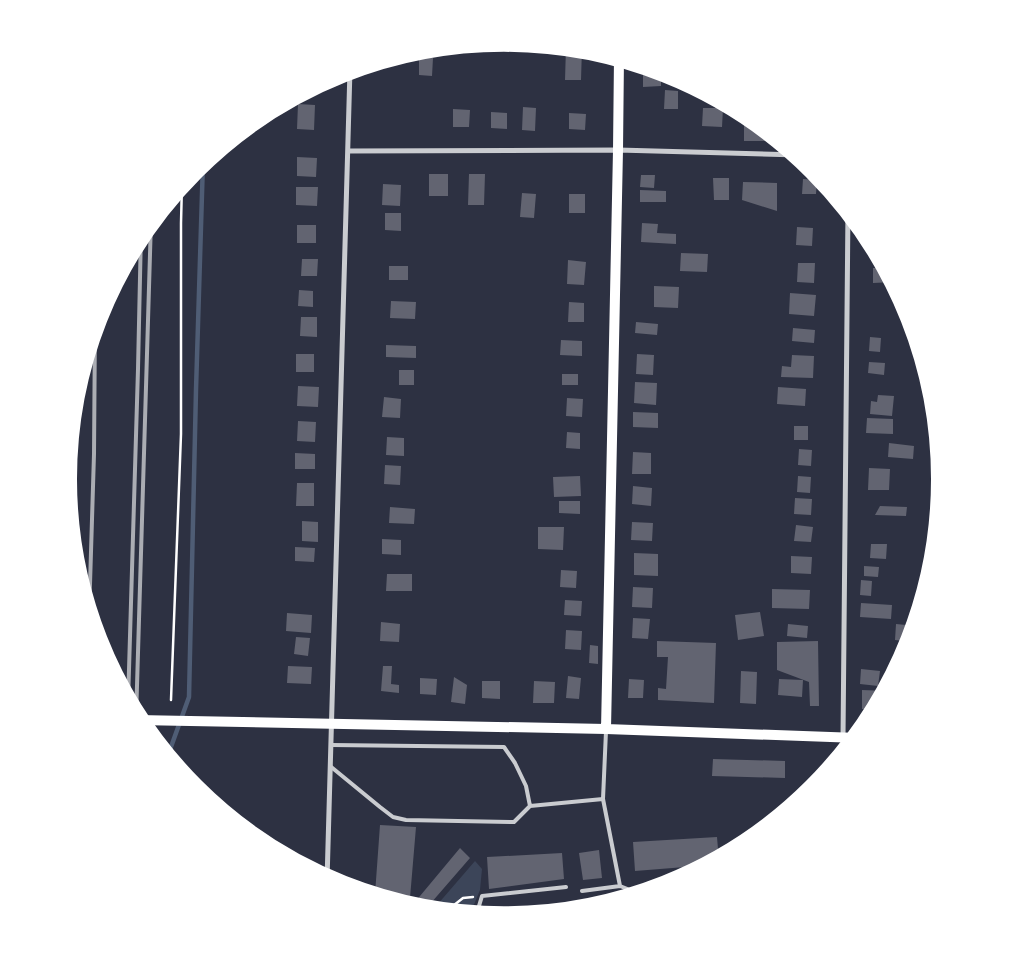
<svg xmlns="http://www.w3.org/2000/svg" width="1009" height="959" font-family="'Source Sans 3',sans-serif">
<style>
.green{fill:#3c4559}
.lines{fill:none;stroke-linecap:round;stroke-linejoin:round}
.stream{stroke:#4f5d75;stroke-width:4.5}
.building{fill:#626471}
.path{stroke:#fff;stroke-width:2.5}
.service{stroke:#caccd0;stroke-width:4}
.minor{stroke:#caccd0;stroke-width:5}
.secondary{stroke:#fff;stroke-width:10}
.rail{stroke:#abadb3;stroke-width:4}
.rim{fill:none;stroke:#fff;stroke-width:6}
</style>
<rect width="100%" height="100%" fill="#2d3142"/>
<!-- green -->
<path class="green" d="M475,861L482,869L480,890L473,907L472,916L431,912Z"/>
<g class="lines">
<!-- stream -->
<path class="stream" d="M167,758L189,697L196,390L203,161"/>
</g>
<!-- building -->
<path class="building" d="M566,47L582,48L581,80H565Z
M419,58H433L432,76L419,75Z
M643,71H661V86L643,87Z
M319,83L318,92L303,91Z
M665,90L678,91V109H664Z
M298,104L315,105L314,130L297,129Z
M523,107L536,108L535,131L522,130Z
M703,108H723L722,127L702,126Z
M453,109L470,110L469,127H453Z
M744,111L749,114L767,129V141H744Z
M491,112L507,113V129L491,128Z
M569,113L586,114L585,130L569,129Z
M297,157L317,158L316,177L297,176Z
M429,174H448V196H429Z
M469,174H485L484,205H468Z
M641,175H655L654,188L640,187Z
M713,178H729V200H714Z
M803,179L817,180L816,194H802Z
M743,182L777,183V211L742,200Z
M383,184L401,185L400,206L382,205Z
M296,187H318L317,206L296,205Z
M640,190L666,191V202H640Z
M522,193L536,194L534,218L520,217Z
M569,194H585V213H569Z
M385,213H401V231L385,230Z
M642,223L658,224L657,233L676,234V244L641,242Z
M297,225H316V243H297Z
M797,227L813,228L812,246L796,245Z
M681,253L708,254L707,272L680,271Z
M302,259H318L317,276H301Z
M568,260L586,262L584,285L567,284Z
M798,263H815L814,283L797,282Z
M389,266H408V280H389Z
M873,268H887L894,280V282L873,283Z
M654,286L679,287L678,308L654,307Z
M299,290L313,291V307L298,306Z
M790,293L816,295L814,316L789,314Z
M391,301L416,302L415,319L390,318Z
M569,302L584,303V322H568Z
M301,317H317V337L300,336Z
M636,322L658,324L657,335L635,333Z
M793,328L815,330L814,343L792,341Z
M870,337L881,338L880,352L869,351Z
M561,340L582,341V356L560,355Z
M386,345L416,346V358L386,357Z
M296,354H314V372H296Z
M637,354L654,355L653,375L636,374Z
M792,355L814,356L813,378L781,377L782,366L791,367Z
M869,362L885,363L884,375L868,373Z
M399,370H414V385H399Z
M562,374H578V385H562Z
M635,382L657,383L656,405L634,403Z
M298,386L319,387L318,407L297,406Z
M778,387L806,389L805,406L777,404Z
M878,395L894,396L892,416L870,414L871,401L877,402Z
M384,397L401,399L400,418L382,417Z
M567,398L583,399L582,417L566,416Z
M633,412L658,413V428L633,427Z
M867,418L893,419V434L866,433Z
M298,421L316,422L315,442L297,441Z
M794,426H808V440H794Z
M567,432L580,433V449L566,448Z
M387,437L404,438V456L386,455Z
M889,443L914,446L913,459L888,457Z
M799,449L812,450L811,466L798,465Z
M633,452L651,453V474H632Z
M295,453L315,454V469H295Z
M385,465L401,466L400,485L384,484Z
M869,468L890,469L889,490H868Z
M580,476L581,496L554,497L553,477Z
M798,476L811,477L810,493L797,492Z
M297,483H314V506H296Z
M633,486L652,488L651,506L632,504Z
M795,498L812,499L811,515L794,514Z
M559,501H580V514L559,513Z
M880,506L907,507L906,516L875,515Z
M390,507L415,509L414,524L389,523Z
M302,521L318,522V542L302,541Z
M632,522L653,523L652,541L631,540Z
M796,525L813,527L811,542L794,541Z
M538,527H564L563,550L538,549Z
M382,539L401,540V555L382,554Z
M871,544H887L886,559L870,558Z
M295,547L315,548L314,562L295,561Z
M634,553L658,554V576L634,575Z
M791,556L812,557L811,574L791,573Z
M864,566L879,567L878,577L864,576Z
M561,570L577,571L576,588L560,587Z
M387,574H412V591H386Z
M861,580L872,581L871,596L860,595Z
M633,587L653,588L652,608L632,607Z
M772,589L810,590L809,609L772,608Z
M565,600L582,601L581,616L564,615Z
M861,603L892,605L891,619L860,617Z
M760,612L764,636L738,640L735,615Z
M287,613L312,615L311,633L286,631Z
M633,618L650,619L648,639L632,638Z
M381,622L400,624L399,642L380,641Z
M788,624L808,626L807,638L787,636Z
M896,624L917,626L912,642L895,640Z
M566,630L582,631L581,650L565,649Z
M296,637L310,638L308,656L294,654Z
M657,641L716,643L714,703L658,700V688L666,689L668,657H657Z
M818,641L819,706H810L809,682L777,670V642Z
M590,645L598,646V664L589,663Z
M288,666L312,667L311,684L287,683Z
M383,666H392L391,684L399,685V693L381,691Z
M861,669L880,671L878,686L860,684Z
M741,671L757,672L756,704L740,703Z
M568,676L581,678L579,699L566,698Z
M454,677L467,685L465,704L451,702Z
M420,678L437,679L436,695L420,694Z
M629,679L644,680L643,698H628Z
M779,679L803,680L802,697L778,695Z
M482,681H500V699L482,698Z
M534,681L555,682L554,703H533Z
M862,690L888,691L878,709H862Z
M713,759L785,761V778L712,776Z
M380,825L416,827L410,898L375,894Z
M717,837L719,861L710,865L635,871L633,842Z
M460,848L470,858L424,911L410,908Z
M599,850L602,878L583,880L579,853Z
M562,853L564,879L489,889L487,857Z"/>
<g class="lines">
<!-- path -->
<path class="path" d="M171,700L181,434V223L182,184
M444,913L463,898L473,897"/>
<!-- service -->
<path class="service" d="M606,731L603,799L620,886
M331,745L504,747L515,763L526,786L530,806
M330,766L380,807L393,817L406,820L514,822L530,806L603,799
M582,891L620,886L640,894
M640,894L648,886L679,882
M462,915L464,913L477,912
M476,916L482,896L566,887"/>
<!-- minor -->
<path class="minor" d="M348,151L618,150L799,155
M843,738L848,209
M327,881L350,69"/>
<!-- secondary -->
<path class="secondary" d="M137,720L606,729L858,738
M606,729L618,150L619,57"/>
<!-- rail -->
<path class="rail" d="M89,617L94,454L95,322
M128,703L138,369L141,232
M136,719L151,221"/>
</g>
<!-- crop -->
<path d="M0 0H1009V959H0ZM74 479a430 430 0 1 1 860 0a430 430 0 1 1-860 0Z" fill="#fff" fill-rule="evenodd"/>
<path class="rim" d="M74 479a430 430 0 1 1 860 0a430 430 0 1 1-860 0Z"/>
</svg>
